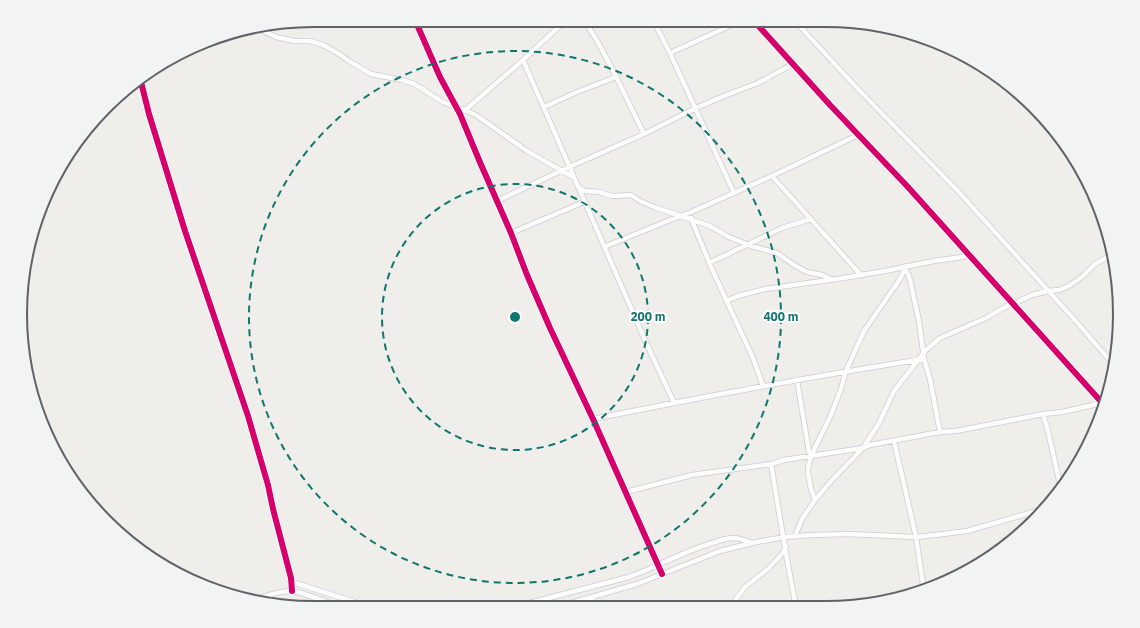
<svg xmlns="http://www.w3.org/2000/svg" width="1140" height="628" font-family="'IBM Plex Sans',sans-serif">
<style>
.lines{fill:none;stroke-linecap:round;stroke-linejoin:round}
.minor-casing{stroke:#cbcccc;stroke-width:6}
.minor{stroke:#fdfcfc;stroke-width:4.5}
.cycleway-casing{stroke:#fff;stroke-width:8}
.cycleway{stroke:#d6006c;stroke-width:6}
.ring{fill:none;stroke:#0f766e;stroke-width:2;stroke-dasharray:7 5}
.rim{fill:none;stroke:#5f6368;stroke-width:2}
.centre{fill:#0f766e;stroke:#fff;stroke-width:2}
.ring-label{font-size:12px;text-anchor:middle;font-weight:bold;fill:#0f766e;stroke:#fff;stroke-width:4;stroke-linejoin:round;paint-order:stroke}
</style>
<rect width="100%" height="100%" fill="#efeeea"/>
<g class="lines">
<!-- minor casing -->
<g class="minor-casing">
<path id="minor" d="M415,20L440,77L460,114L479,160L511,233L527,275L550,328L593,419L662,574
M584,20C608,56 625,96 644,134
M653,20L670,53L734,193
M754,21L830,105L907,186L1105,406
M795,21L857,88L956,189L1073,318L1114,365
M259,29L276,37L294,41H310L323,45L336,52L349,61L371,74L402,80L414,84L443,102L476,115L527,151L573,177
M670,53L723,29L740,20
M523,60L645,340L674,403
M140,78L149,114L185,231L248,416L268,485L273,509L291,578L292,591
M544,107L577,92L616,77
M463,112L523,60L566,20
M772,176L861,275
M578,187L585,191L599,192L612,196L631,195L640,201L654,207L710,226L729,237L751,246L777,253L794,265L807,272L822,275L833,280
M497,201L569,167L644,134L696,108L724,96L758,83L793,64
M691,218L711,267L753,358L763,386
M511,233L584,202
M604,247L670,220L689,213L772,176L858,135
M709,263L782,228L811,219
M905,269L908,274L910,280L919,321L924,359L930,379L940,432
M726,301L738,296L765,289L837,279L885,271L934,261L969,256
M1013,304L1032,295L1048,291L1059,290L1069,286L1083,276L1095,264L1113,254
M797,380L809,452L811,456
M1043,414L1048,431L1061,489
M593,419C703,397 813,376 924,359
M894,441L916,537L924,591
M771,464C779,511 786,559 796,606
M626,492L692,475L771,464L784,460L863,448L870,445L940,432L956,431L1043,414L1062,412L1102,403
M815,500L811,489L808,473V468L811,456L830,417L841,389L846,371L864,331L900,279L906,266
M795,536L802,519L815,500L832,480L863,448L879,423L894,391L926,350L940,338L986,318L1012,303
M292,582L358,603L375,607
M592,597L593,606
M252,600C263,597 281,590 292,591C306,593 326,602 340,607
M732,606L738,596L745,587L768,569L782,554L786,547
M838,606L879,602
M514,607L629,577C658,567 685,550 716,542C721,540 728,538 734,538C740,538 746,541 752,543
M557,607L637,584L720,551L752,543L784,537L812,535L848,534L916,537L935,535L967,531L1047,508"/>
</g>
<!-- minor -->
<use href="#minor" class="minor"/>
<!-- cycleway casing -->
<g class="cycleway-casing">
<path id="cycleway" d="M415,20L440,77L460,114L479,160L511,233L527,275L550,328L593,419L662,574
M754,21L830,105L907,186L1105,406
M140,78L149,114L185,231L248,416L268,485L273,509L291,578L292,591"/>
</g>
<!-- cycleway -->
<use href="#cycleway" class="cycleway"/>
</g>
<!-- distance rings -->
<g class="ring">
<circle cx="515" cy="317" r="133"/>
<circle cx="515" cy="317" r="266"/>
</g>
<!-- crop -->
<path d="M0 0H1140V628H0ZM314 27H826A287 287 0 0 1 1113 314V314A287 287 0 0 1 826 601H314A287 287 0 0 1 27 314V314A287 287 0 0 1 314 27Z" fill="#f2f3f3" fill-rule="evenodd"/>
<path class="rim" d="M314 27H826A287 287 0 0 1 1113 314V314A287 287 0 0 1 826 601H314A287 287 0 0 1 27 314V314A287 287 0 0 1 314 27Z"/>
<circle cx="515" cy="317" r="6" class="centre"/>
<g class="ring-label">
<text x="648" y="321">200 m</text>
<text x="781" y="321">400 m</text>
</g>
</svg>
